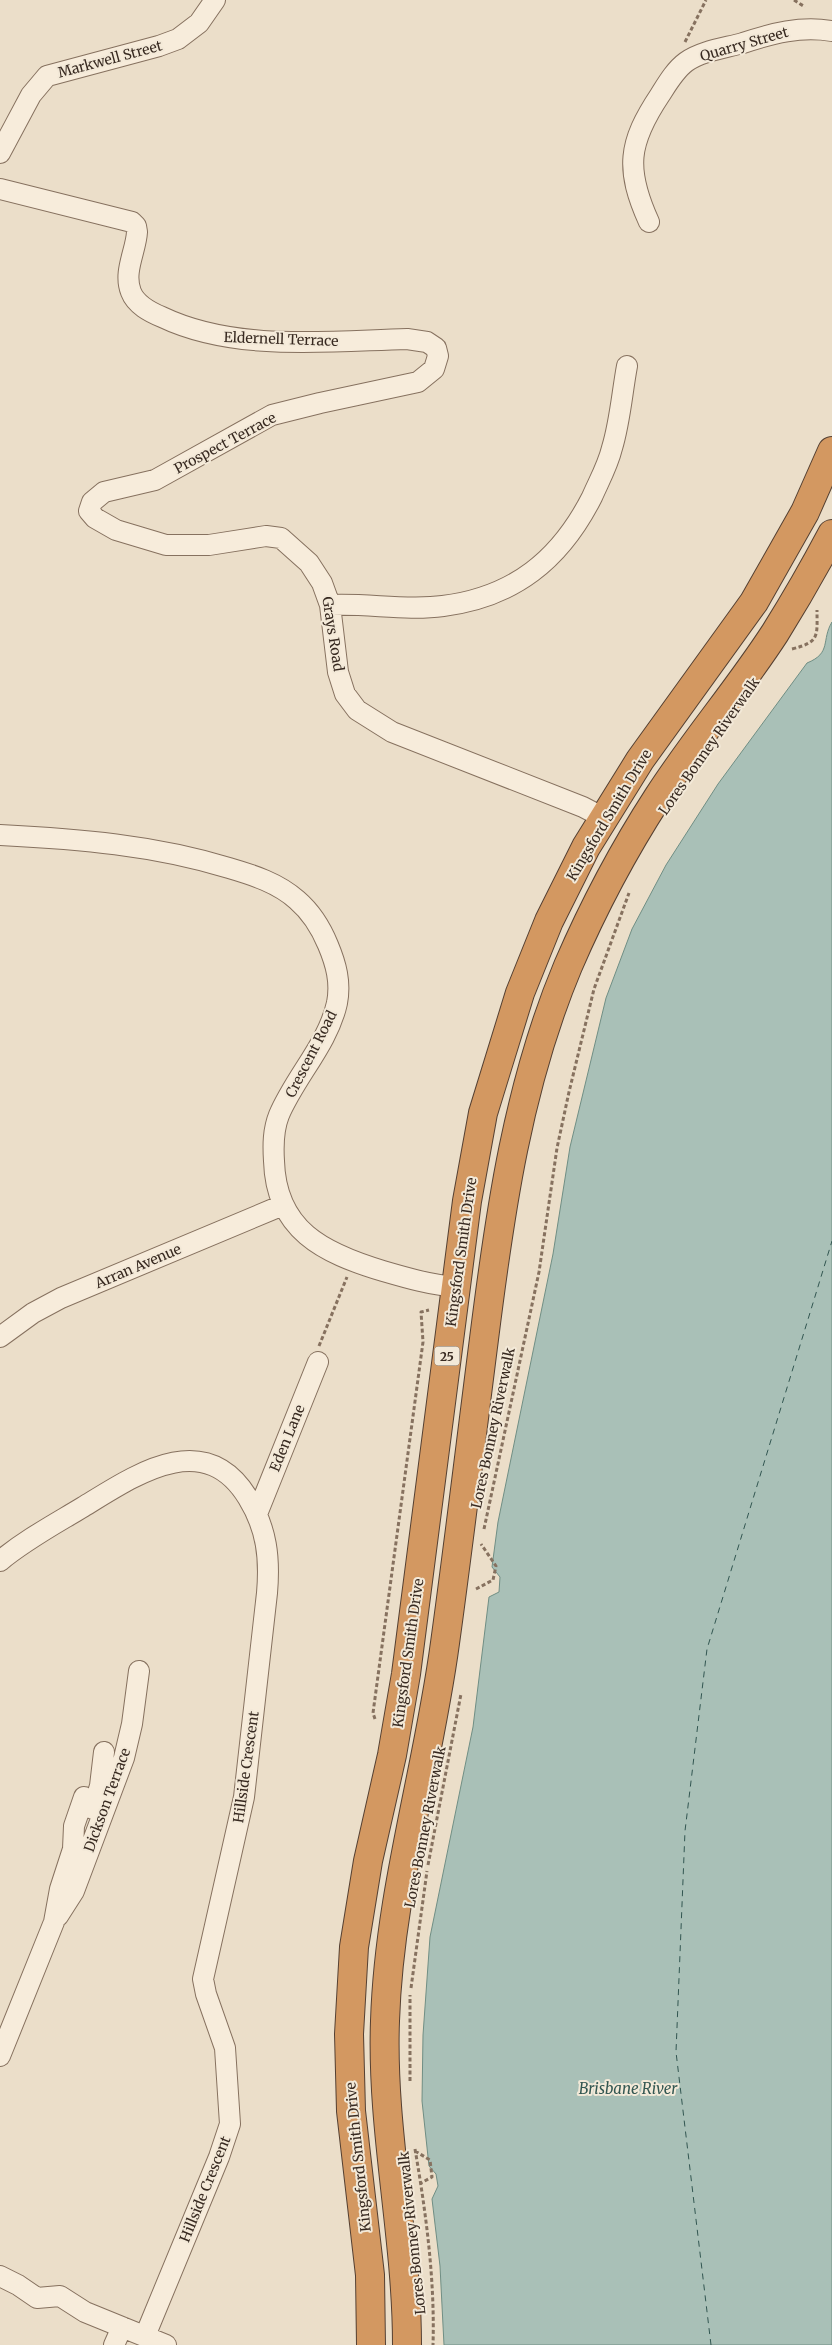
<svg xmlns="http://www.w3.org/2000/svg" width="832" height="2345" font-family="Merriweather,serif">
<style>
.water{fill:#a9c0b7;stroke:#708e84}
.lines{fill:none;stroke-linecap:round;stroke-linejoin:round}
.ferry{stroke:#325651;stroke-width:1;stroke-dasharray:6 5;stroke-linecap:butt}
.minor-casing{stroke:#86715f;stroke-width:22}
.highway-casing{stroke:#554032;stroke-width:30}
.path{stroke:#86715f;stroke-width:3;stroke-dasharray:4 2.5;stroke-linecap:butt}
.minor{stroke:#f7ecdb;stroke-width:20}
.highway{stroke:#d39861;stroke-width:28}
.labels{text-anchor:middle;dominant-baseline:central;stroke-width:4;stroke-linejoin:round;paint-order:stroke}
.shield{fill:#f3e9d8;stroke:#706358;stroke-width:1}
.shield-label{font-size:12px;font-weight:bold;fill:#382a21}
.street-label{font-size:14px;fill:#382a21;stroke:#f3e9d8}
.water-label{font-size:15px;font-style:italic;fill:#325651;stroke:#f3e9d8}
</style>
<rect width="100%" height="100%" fill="#ebdec9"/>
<!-- water -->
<path class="water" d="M832,622V2345H444L440,2266L432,2199L438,2186L436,2174L429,2166L422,2101L423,2035L430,1937L473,1727L489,1597L499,1592L500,1577L492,1567L498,1522L553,1254L570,1147L606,998L632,929L666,865L718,784L807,663C832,653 821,640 832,622Z"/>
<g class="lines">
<!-- ferry -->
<path class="ferry" d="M711,2345L676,2052L685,1831L707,1649L832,1241"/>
<!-- minor casing -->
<g class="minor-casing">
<path id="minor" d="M0,153L31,95L47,76L159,46L178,39L199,23L215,0
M0,189L132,222L136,226L137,232C136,251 123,272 131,292C136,305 150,312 162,317C235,352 329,341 407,339L427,342L436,348L438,356L434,369L418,382L320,403L272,415L155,480L104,492L92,502L89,511L95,518L116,530L166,545H209L266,536L281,538L309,563L322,583L330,605L338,672L345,694L357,710L392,732L583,807L604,818
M649,222C625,169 628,143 660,95C667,84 675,70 686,62C701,51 725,48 743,43C773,33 800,26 832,31
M330,605C368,603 406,611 443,606C514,597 560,560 592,497C599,481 608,465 612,448C620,422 622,393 627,366
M0,835C78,839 154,845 229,868C253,875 278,883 297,900C311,912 321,928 328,945C336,964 341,982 337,1003C328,1044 295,1077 279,1115C273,1130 273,1145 274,1161C276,1230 323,1253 383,1271C407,1278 431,1285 457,1287
M0,1337L33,1313L61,1298L283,1205
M257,1514L318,1362
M0,1561C25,1540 55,1524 83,1507C134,1476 204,1426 248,1498C267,1529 270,1558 267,1593L244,1797L203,1979L206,1994L225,2048L230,2124L219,2157L145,2336
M93,1809L100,1786L104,1752
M58,1916L74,1891L124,1758L132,1724L139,1671
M0,2056L54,1922L60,1889L73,1849L74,1826L84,1797
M0,2276L18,2285L37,2298L60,2296L85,2312L166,2345
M114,2345L122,2327"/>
</g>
<!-- highway casing -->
<g class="highway-casing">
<path id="highway" d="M371,2345L370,2275L351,2111L349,2034L354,1947L368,1861L392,1755L406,1674L467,1201L483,1113L520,993L549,921L586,847L640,760L754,602L805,512L832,451
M407,2345C407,2236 381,2130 385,2021C389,1892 428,1770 445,1643C459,1542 471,1440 484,1339C500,1211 518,1085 568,966C593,908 623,851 658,797C694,741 738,690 775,633C795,601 814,568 832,534"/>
</g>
<!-- path -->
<path class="path" d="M794,0L805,7
M685,42L706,0
M792,649C820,642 817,636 817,610
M319,1346L347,1277
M484,1529L539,1272L557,1148L569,1092L594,989L629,893
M476,1589L493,1580L496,1566L481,1544
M375,1719L373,1713L423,1342L421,1312L429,1310
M428,1865L461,1694
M411,1988L427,1871
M410,2081V1995
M415,2149C426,2213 435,2280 433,2345
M415,2151L430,2160L432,2177L421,2183"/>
<!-- minor -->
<use href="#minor" class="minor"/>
<!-- highway -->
<use href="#highway" class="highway"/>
</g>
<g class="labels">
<!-- shield labels -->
<rect class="shield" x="434.5" y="1346.5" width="25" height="19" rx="4"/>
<g class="shield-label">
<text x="447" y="1356">25</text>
</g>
<!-- street labels -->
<g class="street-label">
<text transform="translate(744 44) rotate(-16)">Quarry Street</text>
<text transform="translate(110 59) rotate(-15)">Markwell Street</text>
<text transform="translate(281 339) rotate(2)">Eldernell Terrace</text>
<text transform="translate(225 443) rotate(-28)">Prospect Terrace</text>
<text transform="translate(333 634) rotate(81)">Grays Road</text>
<text transform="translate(709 746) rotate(-55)">Lores Bonney Riverwalk</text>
<text transform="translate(609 815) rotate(-59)">Kingsford Smith Drive</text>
<text transform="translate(311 1054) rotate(-63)">Crescent Road</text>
<text transform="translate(461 1252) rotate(-82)">Kingsford Smith Drive</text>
<text transform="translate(138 1266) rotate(-23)">Arran Avenue</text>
<text transform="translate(493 1428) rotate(-78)">Lores Bonney Riverwalk</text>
<text transform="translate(287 1438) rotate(-68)">Eden Lane</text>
<text transform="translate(408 1653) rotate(-82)">Kingsford Smith Drive</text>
<text transform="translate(246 1767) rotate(-82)">Hillside Crescent</text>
<text transform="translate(107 1800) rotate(-70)">Dickson Terrace</text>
<text transform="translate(425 1827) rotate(-79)">Lores Bonney Riverwalk</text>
<text transform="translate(358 2157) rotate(-96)">Kingsford Smith Drive</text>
<text transform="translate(205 2189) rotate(-68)">Hillside Crescent</text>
<text transform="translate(412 2233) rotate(-96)">Lores Bonney Riverwalk</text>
</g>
<!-- water labels -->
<g class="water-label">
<text x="628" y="2088">Brisbane River</text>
</g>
</g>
</svg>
